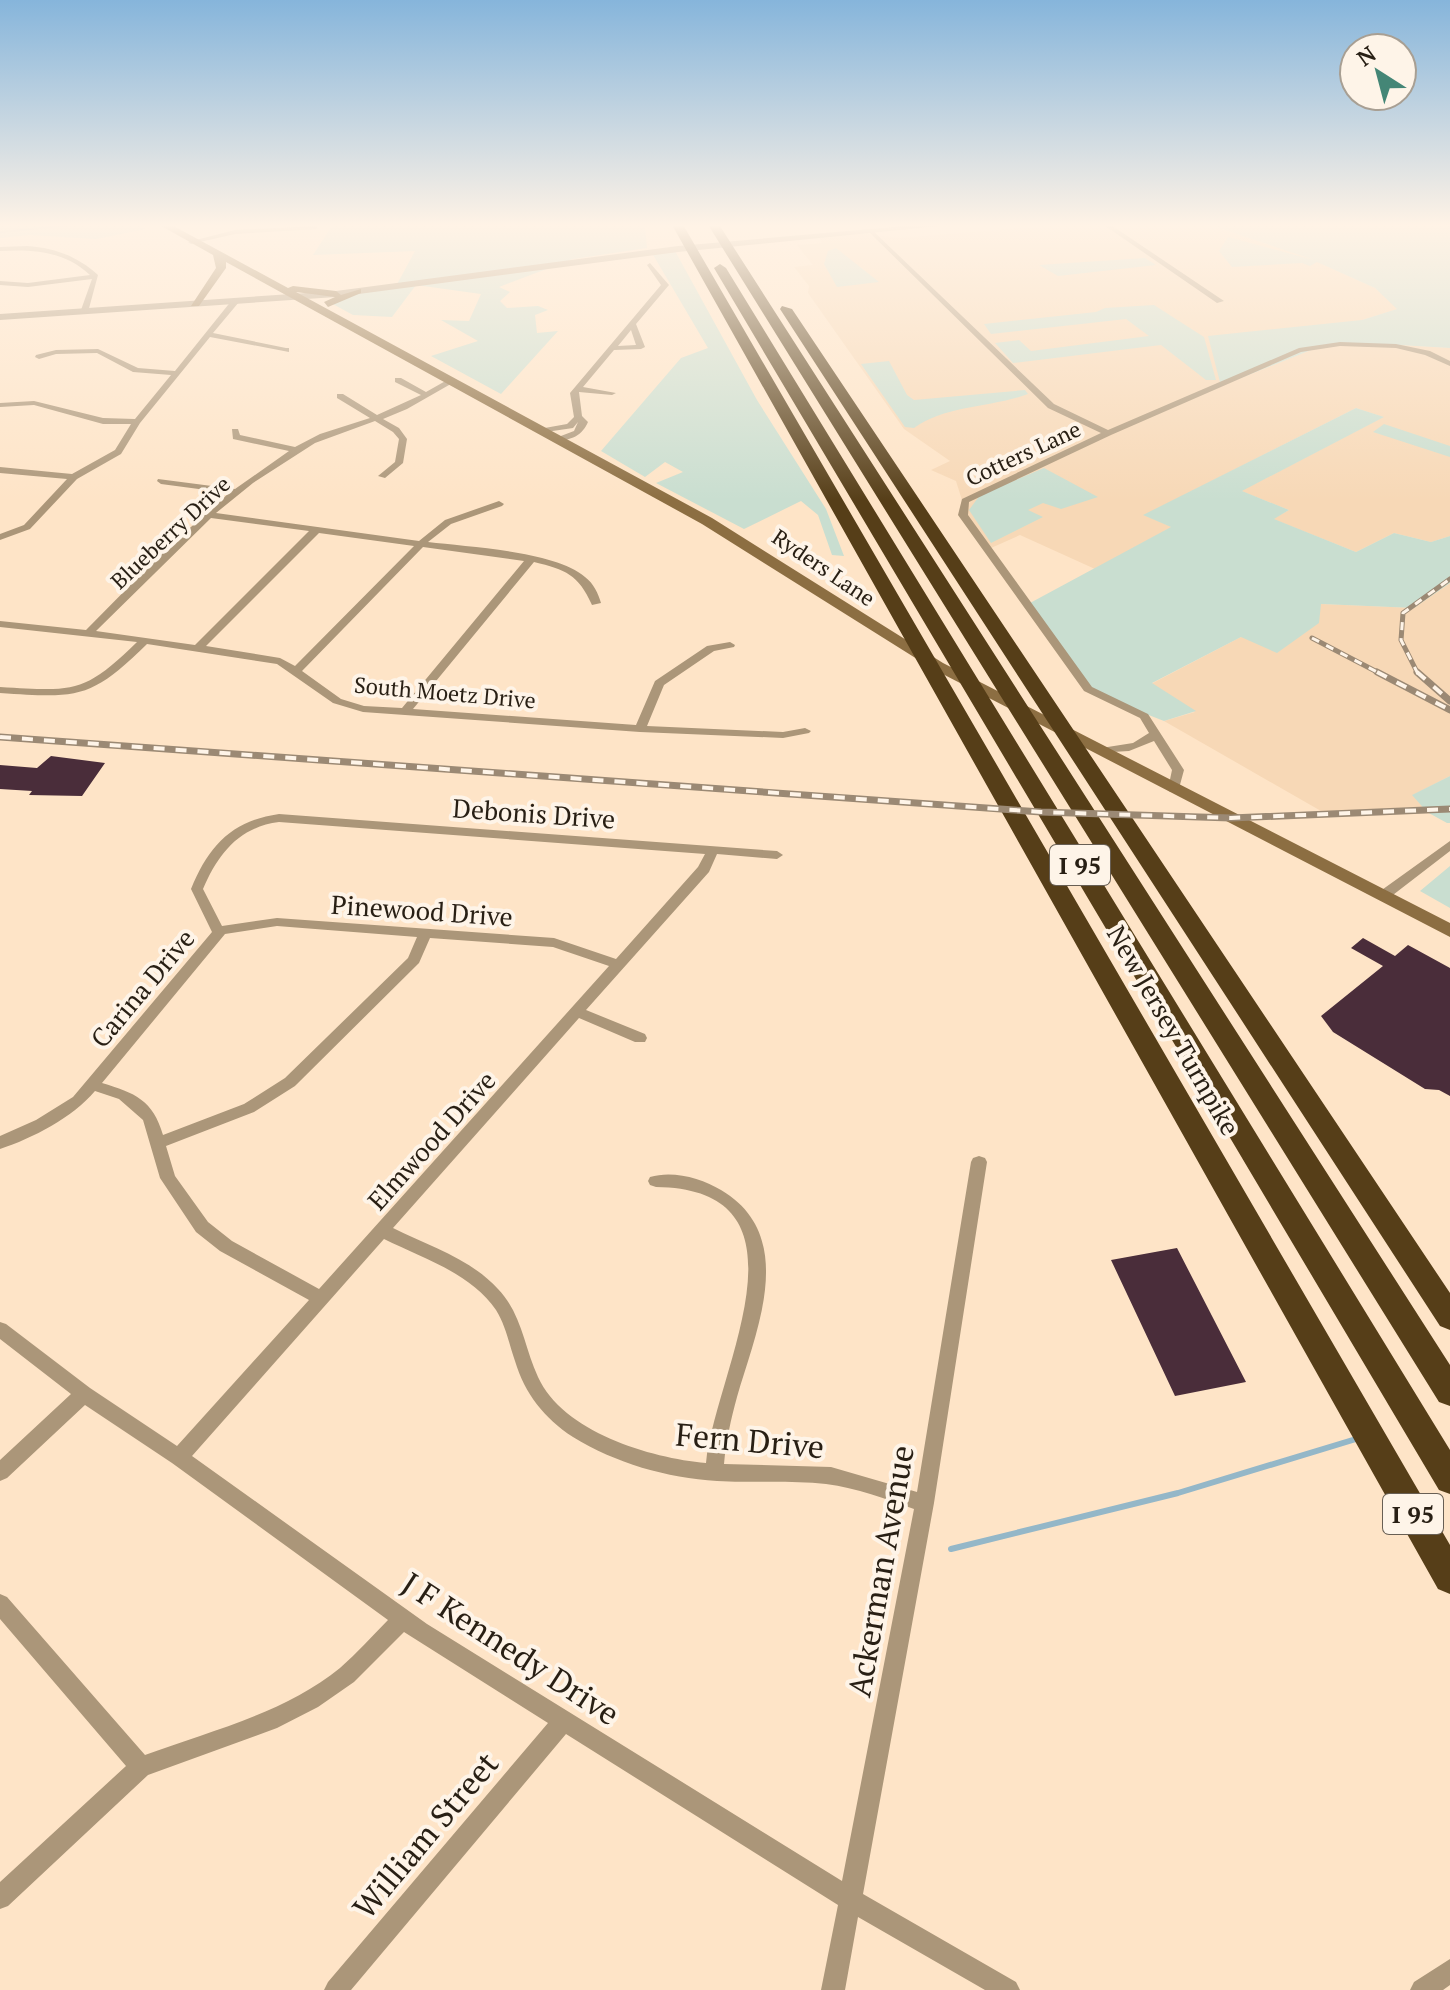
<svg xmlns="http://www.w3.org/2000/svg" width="1450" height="1990" font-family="'PT Serif',serif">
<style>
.built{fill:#f7d8b6}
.green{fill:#c9ded0}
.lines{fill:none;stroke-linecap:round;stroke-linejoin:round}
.stream-far1{stroke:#94b7c8;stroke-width:2}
.stream{stroke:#94b7c8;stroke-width:6}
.building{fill:#4a2d3a}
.minor{fill:#ab9679;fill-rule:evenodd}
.tertiary{fill:#ab9679;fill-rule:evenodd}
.secondary{fill:#8c6e42;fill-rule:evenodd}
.motorway{fill:#563e18;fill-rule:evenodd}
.rail-far1-casing{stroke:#9b8974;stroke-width:5}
.rail-casing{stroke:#9b8974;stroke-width:7}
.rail-far1{stroke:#fef4e8;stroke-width:3;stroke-dasharray:8;stroke-linecap:butt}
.rail{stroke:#fef4e8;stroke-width:4;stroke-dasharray:11;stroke-linecap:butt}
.labels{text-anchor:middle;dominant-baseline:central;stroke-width:8;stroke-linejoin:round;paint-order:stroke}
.far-street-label{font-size:22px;fill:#281f14;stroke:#fef4e8}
.shield{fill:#fef4e8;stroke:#685f54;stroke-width:2}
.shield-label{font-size:24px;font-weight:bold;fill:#281f14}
.street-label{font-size:26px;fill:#281f14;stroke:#fef4e8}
.near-street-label{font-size:32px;fill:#281f14;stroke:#fef4e8}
</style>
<rect width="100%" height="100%" fill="#fee4c7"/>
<!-- built -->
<path class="built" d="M1081,223H1204L1309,258L1375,288L1398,309L1362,320L1221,386L1321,346L1382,344L1450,348V536L1431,542L1394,533L1356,552L1273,519L1289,510L1241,491L1383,417L1356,408L1145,515L1172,527L1095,569L1020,535L991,548L966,513L956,481L931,470L950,461L904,429L808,293L809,286L794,267L813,265L797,245L822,243L818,236L856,233L900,238Z
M1450,583V776L1413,795L1427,812L1328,815L1164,721L1195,712L1151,684L1241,637L1320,604L1414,608Z"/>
<!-- green -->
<path class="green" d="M0,223H135L146,229L96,239L30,235L0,238Z
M334,223H656L645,227L647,248L573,259L499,287L510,292L500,301L507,308L538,306L548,310L535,315L537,333L558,331L501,394L431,356L478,341L441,320L469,321L481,294L416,285L392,317L353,315L331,303L349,293L395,288L415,251L313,255Z
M1204,223H1450V348L1382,344L1321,346L1221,386L1208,336L1362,320L1397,309L1375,288L1317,262L1310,266L1302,263L1232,267L1219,251L1228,237L1314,260Z
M836,248L879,282L837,287L824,264L828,251Z
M675,251L757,400L826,509L844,556L832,555L818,515L801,501L744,529L656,483L683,472L665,462L645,477L601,451L681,358L708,348L652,253Z
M1145,258L1156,265L1058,276L1039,265Z
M1154,305L1204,337L1216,380H1206L1161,345L1013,363L995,343L1019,340L1031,351L1149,336L1126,319L991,334L984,324L1096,312L1105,308Z
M889,361L907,395L914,400L1025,390L1028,394C991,408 946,405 914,428L905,427L861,364Z
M1356,408L1384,417L1242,491L1289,510L1274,519L1356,552L1394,533L1431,542L1450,536V583L1414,608L1321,604L1319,623L1277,653L1241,637L1152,683L1196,711L1164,721L1095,694L1030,603L1171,527L1143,515Z
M1384,424L1450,446V457L1373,432Z
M1044,468L1098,497L1061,509L1043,503L1028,510L1043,517L991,543L969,510L980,495Z
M1450,776V823H1447L1427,812L1412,795Z
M1450,866V908L1420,891Z"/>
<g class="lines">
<!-- stream-far1 -->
<path class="stream-far1" d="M0,232L94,223"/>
<!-- stream -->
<path class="stream" d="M951,1549L1178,1493L1356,1439"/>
</g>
<!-- building -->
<path class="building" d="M51,756L105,763L82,796L29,795L32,791L0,789V765L37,768Z
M1363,938L1395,956L1408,945L1450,968V1096L1439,1090L1425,1089L1333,1032L1321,1016L1383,966L1351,948Z
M1177,1248L1246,1382L1175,1396L1111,1260Z"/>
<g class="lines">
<!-- minor -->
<path class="minor" d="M1101,223H1108L1224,301L1217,303Z
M316,226L318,229L235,234L191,244L188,242L235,230Z
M871,229L1054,404L1108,430L1299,348L1340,342L1396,344L1430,351L1450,361V366L1425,355L1396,348L1340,346L1301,352L1111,435L969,502L968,515L1092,687L1148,714L1184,770L1178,792H1170L1168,789L1172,770L1154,741L1129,751L1095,753V749L1133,743L1149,733L1140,718L1084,691L958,515L962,499L1101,433L1048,408L869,232Z
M27,246C55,248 77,256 98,275L88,312L81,310L92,279L28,287L0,285V281L28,283L90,275C64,251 34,249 0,251V247Z
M650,263L669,285L636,324L645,347L641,349L614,350L583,387L616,393L612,395L579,392L582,416L588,422C582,436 572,439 557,442L553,439L574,431L578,422L573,428L539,433V429L567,424L574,417L570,393L661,285L647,265ZM631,330L636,345L618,346Z
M232,300L239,302L213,333L286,348H289V352L210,337L140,423L121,454L77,479L30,529L0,540V534L24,525L67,479L0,473V467L72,474L115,450L131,424H103L34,405L0,407V403L34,401L103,418L135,419L171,375L133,372L97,353L56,354L39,359L35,357L36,355L56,350L98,349L138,368L175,371Z
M395,378H401L426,392L449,379L456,381L407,409L383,419L399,428L407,439L403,463L385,478L378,476L395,462L399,439L393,432L375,421L315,443L253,483L216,513L419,541L445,520L499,501L504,504L502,506L451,524L428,542C469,547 555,551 585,577C594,584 598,593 601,603L592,605C578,574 566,570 534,562L413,709L636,725L655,681L707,646L730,642L735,645L734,647L714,651L664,685L647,726L783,732L805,728L811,731L809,733L783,738L640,732L363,712L333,703L277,664L147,644C90,700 78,698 0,693V687C73,691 83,695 137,642L0,627V621L86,630L163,552L229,493L161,484L157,481L158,479L235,489L289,451L233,439L232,429H238L240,435L295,447L320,434L370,418L337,398V394H343L377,415L421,395L395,382ZM211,518L309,531L195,645L96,631ZM319,533L414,546L295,666L280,658L206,646ZM423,547L524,561L402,708L364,706L341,699L302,671Z
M279,814L777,851L783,855L777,859L717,854L709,872L586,1010L645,1034L647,1038L645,1042H635L579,1018L393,1228C429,1246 471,1259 498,1289C522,1314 524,1347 538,1377C563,1432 650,1458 706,1463C714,1375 823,1189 656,1187L650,1185L648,1181L650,1177C672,1170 702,1178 721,1190C799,1236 756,1331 737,1397C731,1419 726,1441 724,1464L831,1467L917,1492L971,1162L973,1158L979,1156L985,1158L987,1162L934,1503L863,1894L1016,1982L1020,1990H985L858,1917L845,1990H821L838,1905L566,1734L351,1990H324L328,1982L548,1723L404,1632L354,1682L318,1707L277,1728L148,1775L8,1906L0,1909V1882L126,1766L0,1619V1594L7,1597L145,1755C210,1731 285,1713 340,1668C357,1653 372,1636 388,1620L172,1463L85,1405L7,1478L0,1481V1460L71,1394L0,1339V1322L6,1324L90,1388L177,1446L309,1300L220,1251L196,1232L160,1178L143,1120L119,1099L95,1091C72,1118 33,1138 0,1149V1136L36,1120L73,1097L212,932L191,889C209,846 231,821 279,814ZM279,822L705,854L698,867L616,959L554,938L277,918L222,926L203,889C218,854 239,827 279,822ZM277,926L417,937L408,958L285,1078L244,1104L163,1135C153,1100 135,1093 102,1083L225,934ZM430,938L553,947L609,966L319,1289L232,1241L208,1222L175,1176L166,1146L254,1112L295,1086L419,963ZM384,1239C422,1258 471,1273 496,1310C506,1326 509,1344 515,1361C525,1394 544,1418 573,1437C615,1463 667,1478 717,1481C753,1483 790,1480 826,1484C857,1488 886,1499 914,1509L842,1881L427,1624L192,1456Z
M1450,841V851L1389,898H1379L1377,895L1379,892Z
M1450,1959V1985L1443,1990H1410L1414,1982Z"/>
<!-- tertiary -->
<path class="tertiary" d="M939,223H969L678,252L336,297L0,320V314L336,291L678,246Z"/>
<!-- secondary -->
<path class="secondary" d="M156,223H168L288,288L293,286L336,291L341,295L361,289V293L328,307L324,302L335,297L296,292L712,518L943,663L1450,923V937L933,669L702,524L226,262V268L199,306H191L216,268L213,255Z"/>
<!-- motorway -->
<path class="motorway" d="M671,223H682L1450,1545V1594L1438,1589Z
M707,223H718L1450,1365V1406L1439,1402Z
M720,264L726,268L1450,1450V1494L1439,1490L714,268Z
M782,306L792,309L1450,1293V1330L1440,1326L780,309Z"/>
<!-- rail-far1 casing -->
<g class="rail-far1-casing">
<path id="rail-far1" d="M1312,638L1381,674
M1418,674L1401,640L1403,613L1450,579"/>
</g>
<!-- rail casing -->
<g class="rail-casing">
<path id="rail" d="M1377,672L1450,710
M1417,672L1450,701
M0,737L1041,812L1231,818L1450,809"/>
</g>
<!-- rail-far1 -->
<use href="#rail-far1" class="rail-far1"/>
<!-- rail -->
<use href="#rail" class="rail"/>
</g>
<!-- sky -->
<linearGradient id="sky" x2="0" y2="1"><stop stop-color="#86b5db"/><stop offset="0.45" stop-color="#fff3e6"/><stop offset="1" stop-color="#fff3e6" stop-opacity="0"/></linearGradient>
<rect width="1450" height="501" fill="url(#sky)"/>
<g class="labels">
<!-- far-street labels -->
<g class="far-street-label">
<text transform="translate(1023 453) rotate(-25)">Cotters Lane</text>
<text transform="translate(170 532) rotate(-43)">Blueberry Drive</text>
<text transform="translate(824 567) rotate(34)">Ryders Lane</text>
<text transform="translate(445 692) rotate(5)">South Moetz Drive</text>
</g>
<!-- shield labels -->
<g class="shield">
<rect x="1050" y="845" width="60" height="40" rx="6"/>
<rect x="1383" y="1494" width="60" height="40" rx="6"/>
</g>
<g class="shield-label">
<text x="1080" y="865">I 95</text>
<text x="1413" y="1514">I 95</text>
</g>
<!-- street labels -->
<g class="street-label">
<text transform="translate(534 813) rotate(4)">Debonis Drive</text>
<text transform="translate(422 910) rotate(4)">Pinewood Drive</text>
<text transform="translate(142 988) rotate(-50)">Carina Drive</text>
<text transform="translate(1174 1030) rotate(60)">New Jersey Turnpike</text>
<text transform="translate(431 1140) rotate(-48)">Elmwood Drive</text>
</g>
<!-- near-street labels -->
<g class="near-street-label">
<text transform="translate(750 1440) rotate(5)">Fern Drive</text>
<text transform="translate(880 1571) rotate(-80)">Ackerman Avenue</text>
<text transform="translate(511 1648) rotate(33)">J F Kennedy Drive</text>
<text transform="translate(425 1835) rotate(-50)">William Street</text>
</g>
</g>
<!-- north arrow -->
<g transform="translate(1378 72) rotate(324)"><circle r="38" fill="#fef4e8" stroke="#a89f93" stroke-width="2"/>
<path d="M0-6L14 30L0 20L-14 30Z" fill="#448676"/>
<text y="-12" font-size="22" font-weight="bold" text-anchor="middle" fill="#281f14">N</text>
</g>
</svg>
